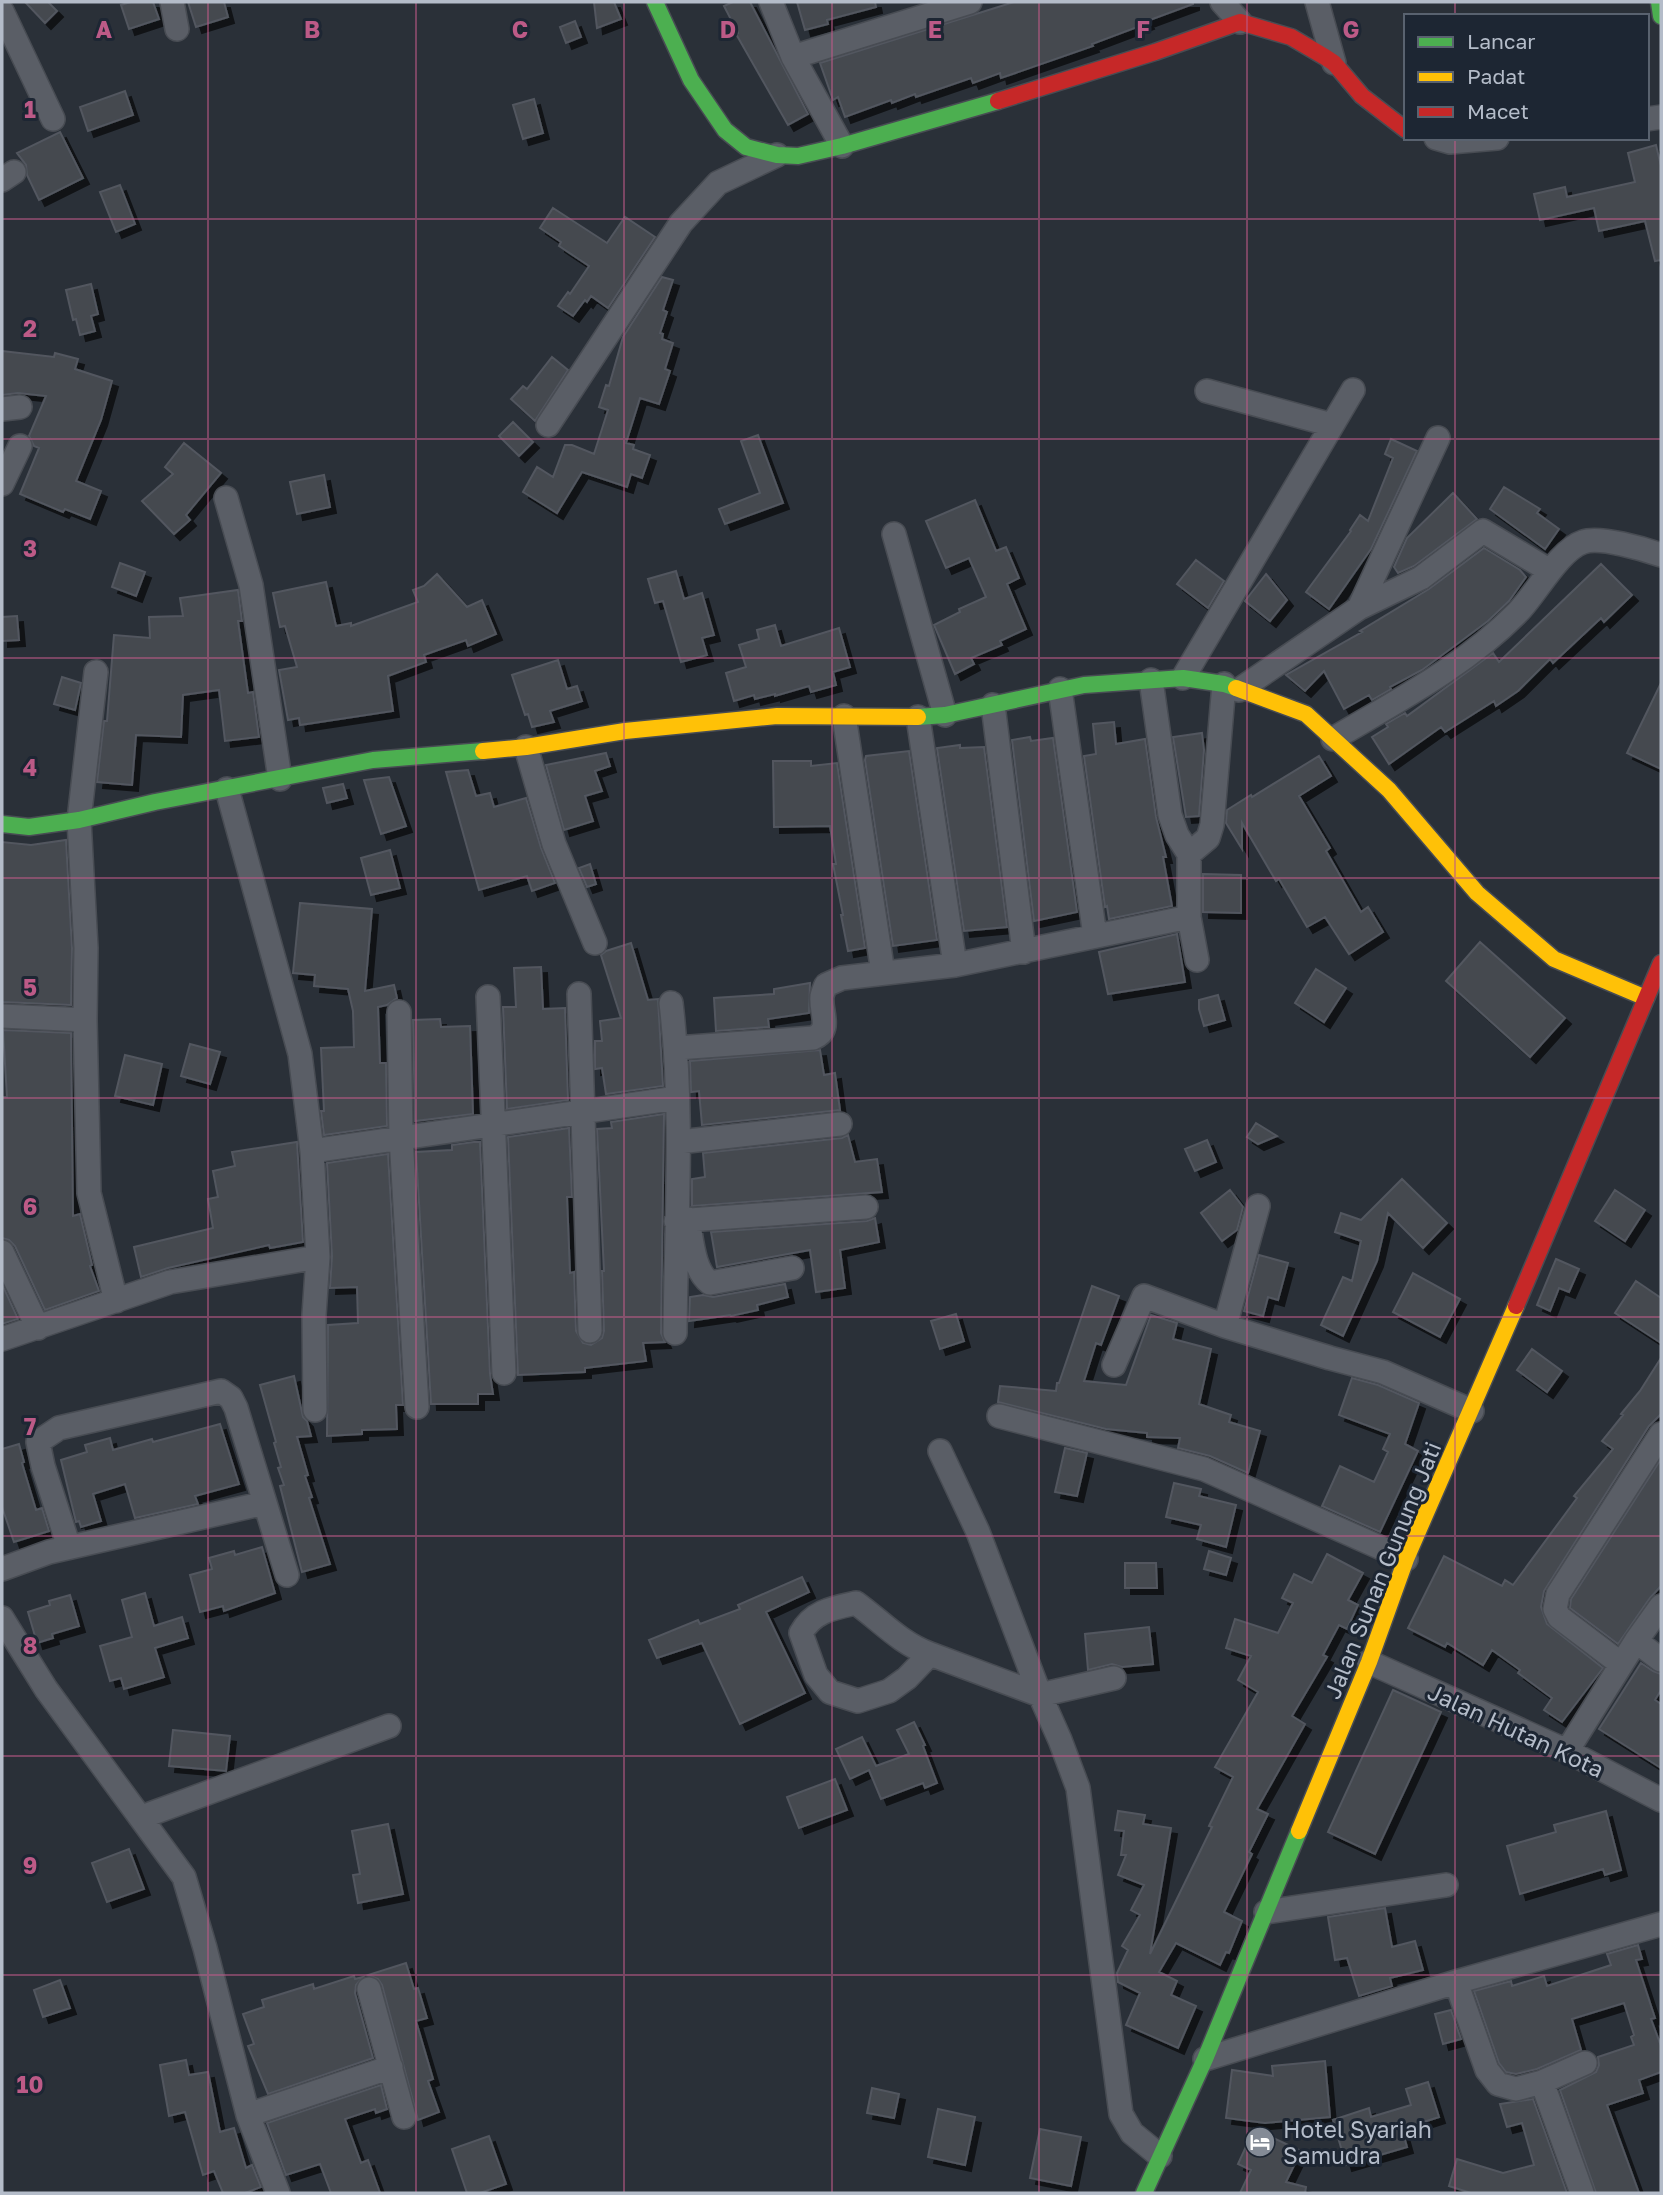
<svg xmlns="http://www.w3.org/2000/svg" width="1663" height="2195" font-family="'Golos Text',sans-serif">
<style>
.building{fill:#444950;stroke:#52575f;stroke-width:2;filter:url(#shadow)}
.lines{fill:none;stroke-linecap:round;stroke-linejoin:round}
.street-casing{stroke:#484c53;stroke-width:26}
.fast-casing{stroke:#484c53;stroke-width:19}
.slow-casing{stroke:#484c53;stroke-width:19}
.jam-casing{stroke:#484c53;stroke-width:19}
.street{stroke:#5a5e66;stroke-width:23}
.fast{stroke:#4caf50;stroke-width:16}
.slow{stroke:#ffc107;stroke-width:16}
.jam{stroke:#c62828;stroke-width:16}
.grid{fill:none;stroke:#bc5a87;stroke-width:2;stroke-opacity:0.55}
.labels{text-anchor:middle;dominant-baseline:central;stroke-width:6;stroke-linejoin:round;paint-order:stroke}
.street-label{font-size:23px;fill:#b4bcc9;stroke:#1d2633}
.poi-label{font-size:23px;fill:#b4bcc9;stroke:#1d2633;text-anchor:start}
.grid-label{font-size:23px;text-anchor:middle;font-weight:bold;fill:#bc5a87;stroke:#1d2633;stroke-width:6;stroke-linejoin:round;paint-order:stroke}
</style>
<defs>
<filter id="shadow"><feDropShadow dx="6" dy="6" stdDeviation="0" flood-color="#0009"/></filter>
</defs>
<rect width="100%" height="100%" fill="#2a3038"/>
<!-- building -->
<path class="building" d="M25,2H48L57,11L45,23Z
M131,2H153L159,19L129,29L121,5Z
M188,2H224L228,17L196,27Z
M594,2H614L621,19L597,28Z
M733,2H750L808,114L788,125L736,34L738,33L724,6Z
M797,2H875L876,7L827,20L828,24L805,30Z
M1014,2H1193V4L1147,21L1148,23L1092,44L1093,46L1001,78L1000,73L973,83L971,78L916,97L915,94L892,103L891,100L845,117L838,97L833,100L820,63Z
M575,21L581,37L566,43L560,27Z
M125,91L133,115L88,131L80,107Z
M534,99L543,133L523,139L513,105Z
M60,132L83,178L39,200L27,175L26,165L17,153Z
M1656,145L1661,166V260L1655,261L1645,221L1599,231L1594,208L1540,220L1534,194L1565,187L1567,197L1635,182L1628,153Z
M120,185L135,224L116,232L100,192Z
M553,208L607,243L625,217L655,237L608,308L591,296L587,302L585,300L573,316L558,306L568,292L570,294L589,266L559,246L561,242L540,228Z
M662,277L673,280L663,310L667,312L660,333L663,334L662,339L673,343L665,369L670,371L659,404L640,398L626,443L634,445L633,449L650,455L642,478L631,474L627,487L582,472L557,513L523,492L537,467L553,477L565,445H572L594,454L608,410L599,407L606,385L609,386L623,337Z
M91,284L98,314L91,316L95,331L80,335L76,319L73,320L66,290Z
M2,351L54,357L55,353L78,359L75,369L112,381L101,420L76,481L101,491L90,519L65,509L63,512L20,494L39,448L34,446L29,436L46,396L18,393L2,395Z
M552,357L568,370L535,421L511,399L523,386L527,389Z
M513,422L533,442L519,456L499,436Z
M758,435L783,503L725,524L719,509L760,493L741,441Z
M1391,439L1417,451L1371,549L1329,609L1306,592L1351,531L1350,530L1360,515L1368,521L1393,458L1385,454Z
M184,443L221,473L186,515L190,520L174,534L142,501L173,474L165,467Z
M324,475L330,507L297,514L290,482Z
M1504,487L1540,509L1537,513L1559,529L1545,549L1490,509Z
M1453,493L1477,519L1414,566L1398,573L1394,567L1407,538Z
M975,500L996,551L1006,547L1019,578L1007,584L1026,629L1000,641L1002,645L971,658L974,664L955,674L934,625L960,612L959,609L986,597L969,558L946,568L926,521Z
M1484,548L1520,570L1526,577L1509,601L1488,621L1422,670L1390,687L1391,689L1372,700L1369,695L1344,709L1324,671L1305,691L1286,675L1362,632L1360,631L1429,589Z
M1196,560L1224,581L1208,608L1177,584Z
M120,563L145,572L136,596L112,587Z
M1601,564L1632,595L1604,622L1601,618L1553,663L1550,659L1518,691L1496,706L1494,701L1445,732L1441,727L1389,764L1372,737L1388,727L1386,724L1405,713L1407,716L1493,653L1499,662Z
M676,571L684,599L702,593L714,635L702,638L707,655L681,662L663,601L655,603L648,579Z
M437,574L467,607L482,600L496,634L468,646L466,640L424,655L426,662L388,676L393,711L300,725L299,718L288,720L279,670L297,667L285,626L280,627L273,593L326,582L336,626L351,623V626L418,602L413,590L424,586Z
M1266,574L1287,600L1270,621L1245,601Z
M238,590L242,621H238L248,693L253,692L259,737L225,741L219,690L183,695L181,737L136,735L132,785L97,782L104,721H107L114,635L150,638L149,617L183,616L180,598Z
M17,616L19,640L2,641V617Z
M775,625L781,646L839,628L850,667L833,672L836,685L811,692L809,686L775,696V694L755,699L754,695L734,701L726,673L746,667L739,645L759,639L757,630Z
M558,660L567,689L577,686L582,701L550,711L554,722L532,727L528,714L525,715L512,675Z
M62,677L81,683L75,710L54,704Z
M1661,683V769L1627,753Z
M1114,722L1116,744L1145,739L1156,817L1166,857H1163L1172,906L1109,919L1107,906L1105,907L1084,756L1096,754L1093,724Z
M1202,733L1204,750L1199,816L1186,817L1173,737Z
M1030,737L1031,741L1053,738L1077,912L1034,921L1012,740Z
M960,745V748L984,747L1007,927L964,931L937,748Z
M909,751L937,940L893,946L865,760L866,756Z
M606,753L610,766L595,771L602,791L585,796L593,821L564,830L546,765Z
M1319,756L1331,776L1299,796L1330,848L1326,851L1361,912L1368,907L1383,932L1349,954L1325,917L1307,927L1279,879L1276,881L1242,823V849L1226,823L1227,810L1251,795L1252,797Z
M773,761H811V766L837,763L865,948L848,951L841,915H843L833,864H836L830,826L774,827Z
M468,770L476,796L490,793L494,807L526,798L541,848L555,883L532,891L527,876L479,890L446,772Z
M389,777L406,826L381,834L364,780Z
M343,784L347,798L327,803L323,788Z
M66,840L72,948L71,1005L2,1002V842L31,845Z
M390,850L400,888L371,895L361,858Z
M590,864L596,884L587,887L579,868Z
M1203,874L1241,875V913L1203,912Z
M300,903L372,909L365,991L394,985L397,998L387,1005L378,1007L380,1063H386L387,1126L324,1135L321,1111H324L321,1048L354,1047L353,1011L348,989L314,986L315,975L293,973Z
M1177,934L1185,982L1108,994L1099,952Z
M1480,942L1565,1018L1530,1057L1446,981Z
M631,943L648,1000L658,999L663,1086L606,1094L602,1068L595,1069V1041H602L600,1021L621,1018L601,955L606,951Z
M541,967L543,1009L565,1008L568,1100L507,1109L503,1007H516L514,968Z
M1316,969L1346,988L1324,1022L1295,1003Z
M810,983L809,1013L768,1019L769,1027L716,1031L714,998L774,994V989Z
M1218,995L1225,1020L1204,1026L1199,1009V1000Z
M440,1019L441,1027L470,1026L473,1114L415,1121L413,1020Z
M3,1030L71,1033L73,1216L80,1214L92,1265L90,1266L99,1291L45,1310L15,1246L9,1240L2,1238V1097H7Z
M190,1044L220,1052L210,1084L181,1076Z
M820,1050L824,1075L835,1073L840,1110L702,1125L699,1091L691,1092L690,1061Z
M125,1055L162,1064L153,1105L115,1096Z
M664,1114L661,1333L665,1342L643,1343L646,1361L585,1368V1372L518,1375L508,1137L569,1128L572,1197H567L570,1273L574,1272L576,1331L583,1343L591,1345L602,1338L604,1331L602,1271H604L597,1129L612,1128L611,1122Z
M1256,1123L1277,1136L1258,1144L1247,1137Z
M848,1135L855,1162L877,1159L882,1192L692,1206V1179L705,1177L703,1153L842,1138Z
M1207,1140L1216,1162L1195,1171L1185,1149Z
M297,1142L303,1242L270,1248L269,1245L168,1268L141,1277L134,1247L213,1228L208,1199L218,1197L213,1171L235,1166L232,1152Z
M474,1142H480L490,1374L493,1394H478V1404H431L416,1152L452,1150V1145Z
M388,1154L403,1405H396L397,1429L362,1430V1434L327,1436L328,1325L358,1323L357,1287L330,1288L332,1256L327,1163Z
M1402,1179L1447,1223L1423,1248L1388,1213L1377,1261L1343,1336L1321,1325L1343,1277L1352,1281L1361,1241L1335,1232L1341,1213L1361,1220Z
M1230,1190L1243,1207L1237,1230L1222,1241L1201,1213Z
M1615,1190L1645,1210L1625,1241L1595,1221Z
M875,1218L879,1242L840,1250L845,1288L816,1292L810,1250L717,1267L711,1232L867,1221Z
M1259,1255L1288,1263L1278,1300L1268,1297L1263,1316L1244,1311Z
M1556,1259L1579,1269L1569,1292L1559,1288L1550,1311L1537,1305Z
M1413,1273L1460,1299L1440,1337L1393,1312Z
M1636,1281L1661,1298V1343L1615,1313Z
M2,1284L18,1319L2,1324Z
M785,1284L788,1297L757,1305L758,1310L731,1316L730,1315L689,1321L690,1297L703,1295L713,1297Z
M1092,1286L1119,1296L1101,1345L1096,1343L1084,1381L1126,1385L1151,1315L1177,1323L1173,1339L1211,1349L1199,1404L1231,1415L1229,1422L1260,1431L1248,1473L1210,1456L1178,1448L1180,1438L1147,1437V1433L1106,1429L998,1402L1000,1386L1056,1391L1057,1383H1059Z
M956,1314L964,1341L940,1349L931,1321Z
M1532,1349L1562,1371L1547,1392L1517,1370Z
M1661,1358V1414L1649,1426L1544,1591L1541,1607L1547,1624L1603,1668L1562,1722L1544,1710L1552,1698L1518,1673L1520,1670L1492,1650L1483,1665L1447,1643L1445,1647L1408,1628L1444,1556L1502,1586L1505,1580L1513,1585L1577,1498L1574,1496L1613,1449L1602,1441L1623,1415L1621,1414L1640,1391Z
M294,1376L303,1417L307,1421L311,1436L297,1437L308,1475L305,1476L312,1497L309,1498L330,1564L302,1572L280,1486L284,1485L278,1468L281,1467L274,1443L276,1442L260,1385Z
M1352,1378L1378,1385L1419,1403L1405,1444L1418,1451L1380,1532L1322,1506L1340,1466L1374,1482L1388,1452L1383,1449L1390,1434L1339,1415Z
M220,1424L239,1484L195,1496L198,1504L135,1518L125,1484L93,1494L101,1521L81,1527L79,1521L76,1522L61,1460L87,1452L85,1445L110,1438L113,1450L152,1439L153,1442Z
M19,1444L24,1462L22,1463L36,1510L42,1508L49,1531L14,1542L2,1507V1449Z
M1065,1448L1087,1453L1077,1496L1055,1492Z
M1661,1459V1586L1650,1598L1618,1644L1570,1608L1571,1599Z
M1174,1483L1201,1489L1199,1496L1236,1505L1226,1547L1197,1539L1201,1525L1166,1517Z
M262,1547L275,1593L224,1611L223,1606L200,1612L190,1575L212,1569L209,1558L234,1551L235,1555Z
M1209,1551L1231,1558L1226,1575L1204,1569Z
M1327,1554L1363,1573L1348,1600L1358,1605L1347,1629L1339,1625L1323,1655L1327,1657L1292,1716L1305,1724L1257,1809L1268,1814L1249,1852L1252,1854L1224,1912L1242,1921L1229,1953L1226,1952L1220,1965L1176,1943L1159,1972L1177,1981L1171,1995L1196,2006L1178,2048L1126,2025L1140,1993L1118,1982L1117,1973L1128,1950L1122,1946L1140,1915L1131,1910L1144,1885L1118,1875L1126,1855H1121L1124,1831L1115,1830L1118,1811L1145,1815L1143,1824L1171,1828L1150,1954L1212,1827L1209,1826L1233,1777L1215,1767L1258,1692L1238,1680L1251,1656L1226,1648L1235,1619L1278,1633L1293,1603L1282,1598L1294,1574L1312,1583Z
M1125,1563H1156L1157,1588H1125Z
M802,1577L809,1592L766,1612L805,1693L740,1724L702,1643L657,1658L649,1640L698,1620L700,1624L740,1609L738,1605Z
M145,1593L154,1626L182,1617L188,1638L155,1648L164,1677L124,1689L121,1678L110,1681L100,1646L132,1637L122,1600Z
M70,1595L79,1626L52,1634L53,1638L37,1643L28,1612L50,1605L49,1601Z
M1149,1627L1153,1664L1122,1667L1112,1664L1088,1670L1085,1634Z
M1641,1663L1653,1671L1661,1674V1690L1655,1700L1661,1704V1768L1599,1729Z
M1393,1690L1441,1712L1375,1854L1328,1832Z
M914,1722L925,1745L923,1746L937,1783L925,1788L923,1783L881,1799L869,1770L850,1779L836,1749L862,1737L876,1766L909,1754L897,1730Z
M173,1730L230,1736L226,1771L169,1766Z
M835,1779L847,1810L799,1828L787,1797Z
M1606,1811L1621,1870L1605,1875L1603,1869L1520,1894L1507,1846L1556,1832L1554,1825Z
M388,1824L403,1894L358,1903L353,1875L360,1874L352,1831Z
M129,1849L144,1889L107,1902L92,1863Z
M1385,1908L1392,1947L1415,1941L1423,1970L1390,1978L1392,1986L1359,1996L1347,1958L1335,1960L1328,1917Z
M1638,1945L1642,1959L1636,1960L1655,2018L1651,2019L1661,2046V2072L1639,2080L1643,2093L1607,2105L1639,2193H1596L1560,2090L1596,2072L1599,2065L1598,2057L1634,2045L1631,2037L1634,2035L1624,2003L1572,2019L1581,2050L1537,2069L1516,2074L1506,2072L1499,2063L1474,1991L1511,1981L1512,1986L1544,1976L1547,1986L1611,1965L1607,1954Z
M406,1963L414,1989L418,1988L427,2018L416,2021L433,2079L428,2081L439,2112L418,2120L382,1985L378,1979L368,1975Z
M354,1976L355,1979L363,1977L356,1985L355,1993L373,2058L268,2094L248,2046L254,2044L243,2014L264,2007L262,2000L313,1984L314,1989Z
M60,1980L70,2008L43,2017L34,1990Z
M1451,2010L1461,2039L1443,2044L1435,2014Z
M186,2060L189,2075L208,2072L220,2132L234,2128L246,2168L252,2165L261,2187L245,2193H223L214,2171L203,2175L185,2112L169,2116L160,2065Z
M1325,2061L1330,2117L1265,2123L1226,2118L1232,2070L1273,2076L1272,2066Z
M1428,2082L1439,2117L1402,2129L1407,2147L1346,2165L1333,2120L1369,2108L1371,2117L1411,2105L1406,2089Z
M381,2085L387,2109L376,2113L375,2109L345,2119L361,2163L368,2160L380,2193H331L320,2164L286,2175L267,2123Z
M872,2088L899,2094L894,2118L867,2113Z
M1533,2099L1567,2193H1471L1449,2186L1457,2159L1503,2173L1534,2165L1522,2123L1507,2127L1500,2104Z
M938,2109L975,2117L965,2165L928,2157Z
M1040,2129L1081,2137L1071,2186L1030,2178Z
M1254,2129L1301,2151L1286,2182L1306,2187L1305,2193H1240L1251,2170L1238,2164Z
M489,2136L506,2184L480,2193H467L452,2149Z"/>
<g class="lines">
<!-- street casing -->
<g class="street-casing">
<path id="street" d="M172,2L177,29
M771,2L793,57L842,146
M1222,2L1240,22
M1317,2L1334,63
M2,11L53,119
M793,57L970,2
M1647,119L1661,117
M1436,138L1450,142L1497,138
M2,180L14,172
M1207,391L1332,425
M2,409L20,407
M548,425L681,223L718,183L777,155
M2,484L20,446
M226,498L251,585L280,779
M894,534L945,715
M1359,608L1438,438
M96,672L79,820L86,948L85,1020L89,1193L116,1301
M1183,678L1353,390
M1151,680L1170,815L1177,835L1189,854V917L1197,960
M1060,689L1095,936
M1239,690L1359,608L1421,578L1483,531L1550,571
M993,705L1024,952
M844,716L883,973
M918,717L955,965
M1333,739C1397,701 1465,666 1518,612C1536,594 1559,550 1583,542C1600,536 1644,549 1661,555
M526,747L554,844L595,943
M227,789L300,1054L312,1151L318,1257L314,1315L315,1410
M1189,854L1208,838L1212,825L1224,684
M579,994L590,1331
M488,997L504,1373
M671,1003C684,1112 676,1224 675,1333
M399,1012L401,1137L417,1407
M2,1016L85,1020
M677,1048L813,1038C833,1030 820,1013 822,996C822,995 825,987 826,985L842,978L955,965L1189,917
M679,1142L840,1124
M312,1151L677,1098
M688,1219C692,1240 693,1270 710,1283L792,1268
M676,1221L866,1207
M2,1252L38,1328
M1225,1326L1258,1206
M2,1339L170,1282L318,1257
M1114,1365L1144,1296L1225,1326L1330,1358L1383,1372L1472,1411
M999,1416L1204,1469L1406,1559
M940,1451L978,1532L1040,1695L1060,1740L1078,1788L1121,2114L1132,2133L1160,2156
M69,1547L43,1466L38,1442L59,1428L221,1391L231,1398L236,1408L287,1575
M2,1569L49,1552L265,1503
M2,1618L46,1689L184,1877L205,1948L248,2115L278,2193
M1636,1641L1661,1660
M930,1654C900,1643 881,1621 856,1603C833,1608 813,1611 801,1633L816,1675L830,1692L858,1701L889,1691L907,1678L930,1654L1040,1695L1114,1678
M1369,1662L1567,1751L1661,1800
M1621,1664L1559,1617L1555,1609L1558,1594L1661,1434
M1567,1751L1636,1641L1661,1606
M142,1817L389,1726
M1266,1912L1446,1885
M1456,1982L1487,2070L1498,2084L1516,2089L1542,2082L1585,2063
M369,1989L404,2117
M1205,2059L1456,1982L1661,1924
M1542,2082L1582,2193
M248,2115L391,2067"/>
</g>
<!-- fast casing -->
<g class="fast-casing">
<path id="fast" d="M655,2L691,80L725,130L746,147L777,155L798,156L842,146L998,101
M1659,2L1661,16
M918,717L945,715L1084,685L1183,678L1224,684L1236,688
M2,824L29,827L79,820L155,802L373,760L483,751
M1144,2193L1205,2059L1299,1831"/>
</g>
<!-- slow casing -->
<g class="slow-casing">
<path id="slow" d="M1236,688L1306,714L1389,790L1477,893L1554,959L1646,998
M483,751L526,747L625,731L777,716L918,717
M1299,1831L1369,1662L1406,1559L1516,1306"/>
</g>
<!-- jam casing -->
<g class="jam-casing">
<path id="jam" d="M998,101L1155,52L1240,22L1291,37L1325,57L1334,63L1362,96L1406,130
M1516,1306L1661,963"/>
</g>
<!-- street -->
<use href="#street" class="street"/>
<!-- fast -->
<use href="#fast" class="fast"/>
<!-- slow -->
<use href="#slow" class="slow"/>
<!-- jam -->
<use href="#jam" class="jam"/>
</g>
<!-- grid -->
<path class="grid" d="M208,2V2193M416,2V2193M624,2V2193M832,2V2193M1039,2V2193M1247,2V2193M1455,2V16M1455,138V2193M2,219H1661M2,439H1661M2,658H1661M2,878H1661M2,1098H1661M2,1317H1661M2,1536H1661M2,1756H1661M2,1975H1661"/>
<!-- icons -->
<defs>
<g id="hotel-disc" transform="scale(1.575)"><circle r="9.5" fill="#848b96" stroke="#1d2633"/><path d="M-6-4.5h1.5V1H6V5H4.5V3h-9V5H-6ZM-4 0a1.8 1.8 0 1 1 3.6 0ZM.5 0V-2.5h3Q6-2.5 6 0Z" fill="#fff"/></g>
</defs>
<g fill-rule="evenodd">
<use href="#hotel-disc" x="1260" y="2142"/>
</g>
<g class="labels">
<!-- street labels -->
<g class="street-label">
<text transform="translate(1382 1570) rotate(-68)">Jalan Sunan Gunung Jati</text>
<text transform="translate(1516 1730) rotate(25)">Jalan Hutan Kota</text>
</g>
<!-- poi labels -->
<g class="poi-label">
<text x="1283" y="2129">Hotel Syariah<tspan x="1283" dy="26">Samudra</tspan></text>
</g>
</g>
<g class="grid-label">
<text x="104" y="38">A</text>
<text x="312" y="38">B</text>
<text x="520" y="38">C</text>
<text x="728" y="38">D</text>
<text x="935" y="38">E</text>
<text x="1143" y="38">F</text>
<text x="1351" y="38">G</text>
<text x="30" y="118">1</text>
<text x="30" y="337">2</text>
<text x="30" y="557">3</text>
<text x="30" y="776">4</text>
<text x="30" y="996">5</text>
<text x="30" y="1215">6</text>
<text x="30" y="1435">7</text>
<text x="30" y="1654">8</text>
<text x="30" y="1874">9</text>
<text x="30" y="2093">10</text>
</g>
<!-- border -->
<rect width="1663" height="2195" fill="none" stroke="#b4bcc9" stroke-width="7"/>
<!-- legend -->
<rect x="1404" y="14" width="245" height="126" fill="#1d2633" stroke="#59626f" stroke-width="2"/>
<rect x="1418" y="37" width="35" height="10" fill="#4caf50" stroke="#59626f" stroke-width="2"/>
<text x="1467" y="49" font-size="21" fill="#b4bcc9">Lancar</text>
<rect x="1418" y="72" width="35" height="10" fill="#ffc107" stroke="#59626f" stroke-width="2"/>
<text x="1467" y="84" font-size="21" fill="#b4bcc9">Padat</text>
<rect x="1418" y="107" width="35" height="10" fill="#c62828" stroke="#59626f" stroke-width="2"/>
<text x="1467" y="119" font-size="21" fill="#b4bcc9">Macet</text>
</svg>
